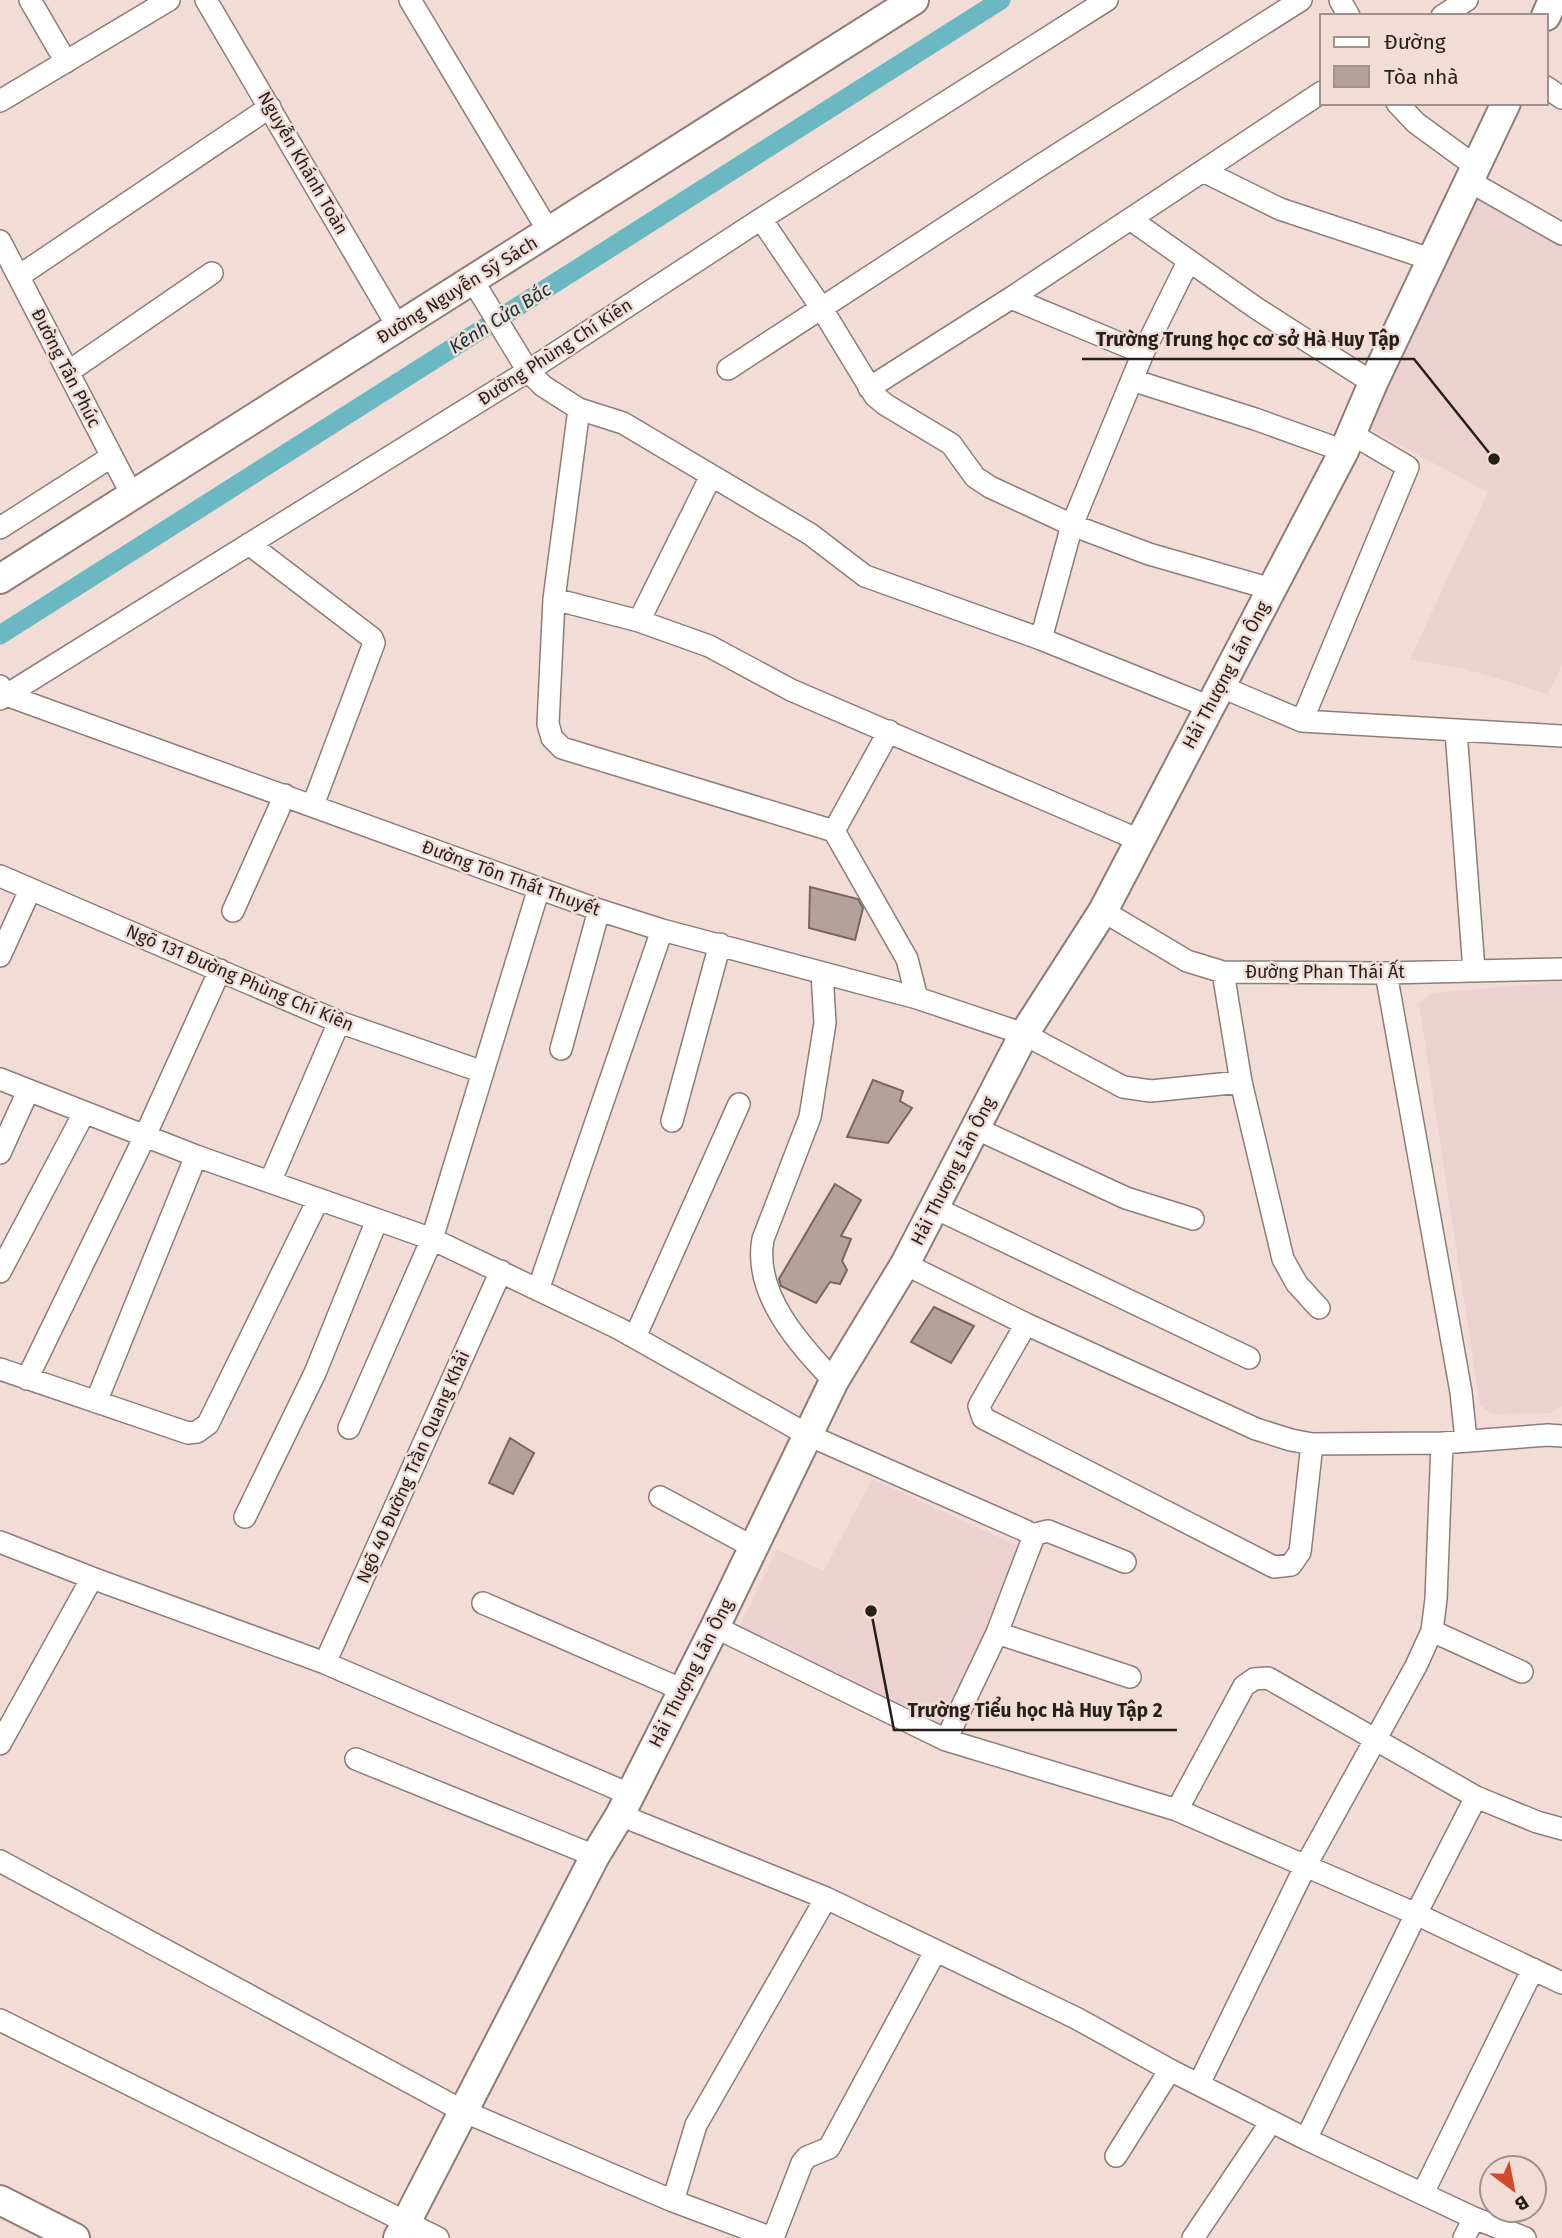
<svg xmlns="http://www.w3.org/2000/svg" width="1562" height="2238" font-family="'Fira Sans',sans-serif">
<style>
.education{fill:#ebd1cf}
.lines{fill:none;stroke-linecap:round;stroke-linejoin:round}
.canal{stroke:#6bb8c3;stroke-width:19}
.building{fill:#b4a19a;stroke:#786761;stroke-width:2}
.street-casing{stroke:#8e7d76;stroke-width:24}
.secondary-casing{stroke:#8e7d76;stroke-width:32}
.street{stroke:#fff;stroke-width:21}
.secondary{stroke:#fff;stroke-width:28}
.labels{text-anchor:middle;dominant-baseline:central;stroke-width:5;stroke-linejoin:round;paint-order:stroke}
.street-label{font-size:18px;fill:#261f1c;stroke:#f1ddd5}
.water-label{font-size:19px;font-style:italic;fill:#10373c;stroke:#f1ddd5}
.leader{fill:none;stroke:#261f1c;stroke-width:2.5}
.callout-dot{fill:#261f1c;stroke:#f1ddd5;stroke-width:2.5}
.callout-label{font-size:19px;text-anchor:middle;font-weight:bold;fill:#261f1c;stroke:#f1ddd5;stroke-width:5;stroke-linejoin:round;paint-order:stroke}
</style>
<rect width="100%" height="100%" fill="#f1ddd5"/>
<!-- education -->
<path class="education" d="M1477,196L1562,245V665L1548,694L1466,669L1410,659L1488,492L1364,426Z
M1562,982V1406L1551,1413L1491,1414L1480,1405L1419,1003L1433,993Z
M872,1479L1020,1547L1005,1590L945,1727L737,1632L777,1550L824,1571Z"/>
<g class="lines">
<!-- canal -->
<path class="canal" d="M0,635L1001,0"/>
</g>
<!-- building -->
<path class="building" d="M810,887L858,899L863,908L855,940L809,928Z
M873,1080L903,1091L900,1101L912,1108L888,1143L847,1137Z
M835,1184L861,1200L841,1236L851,1239L842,1261L847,1270L840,1284L830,1282L816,1303L781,1286L779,1279Z
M934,1307L974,1326L951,1363L911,1342Z
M510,1438L534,1453L513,1494L489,1483Z"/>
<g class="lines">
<!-- street casing -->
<g class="street-casing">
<path id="street" d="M30,0L66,62
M206,0L398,327
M410,0L549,232
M1340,0L1349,16
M1442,16L1467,0
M1546,87L1562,98
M0,101L169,0
M1397,103L1416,123L1475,166
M1203,171L1280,209L1433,260
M1469,181L1562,234
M761,219L822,309L875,396L886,405L951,444L975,477L990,487L1072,525L1149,554L1271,589
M1130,219L1256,308L1373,383
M0,241L132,495
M19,276L270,107
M473,281L528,371L543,386L579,409L623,423L810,534L865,576L1041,639L1210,707
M1011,298L1143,353
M728,369L1041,165L1301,0
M68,372L212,273
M1132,380L1255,419L1344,451
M869,388L1011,298L1322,92
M579,409L554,599L548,724L552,738L562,748L834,831L907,959L917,998
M0,528L111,457
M249,544L372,638L374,643L313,805
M554,599L639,621L709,646L791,690L1139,840
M639,621L711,476
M1041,639L1072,525L1143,353L1188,262
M0,686L6,695L599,910L662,930L917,998L1024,1034L1123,1087L1151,1091L1241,1082
M1222,687L1302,721L1562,736
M0,699L528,371L761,219L1107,0
M1302,721L1408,467L1352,434
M1456,731L1474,970
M834,831L889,731
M0,876L339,1022L483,1072
M233,911L285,795
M1103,911L1187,961L1223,972L1386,973L1562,969
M0,956L30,890
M1223,972L1241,1082L1283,1259L1297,1284L1319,1308
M822,973L825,1023L810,1117L763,1239C753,1294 799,1344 834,1381
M1386,973L1461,1392L1466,1440
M561,1049L599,910
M0,1079L196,1156L432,1239L618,1328L808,1435L1026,1531L1031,1535L1032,1541L997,1633L946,1740
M672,1121L720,944
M975,1128L1126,1198L1193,1219
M0,1153L28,1091
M270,1182L339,1022
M935,1208L1249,1358
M905,1264L1026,1324L1256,1429L1291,1440L1312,1444L1442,1443L1548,1435L1562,1436
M0,1272L84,1113
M538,1290L662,930
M1026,1324L979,1406L983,1418L1274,1567L1291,1565L1300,1552L1312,1444
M635,1337L739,1104
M0,1369L188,1433L197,1432L208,1424L318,1200
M27,1379L145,1136L220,970
M96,1402L196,1156
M349,1428L432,1239L539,888
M660,1497L753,1547
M245,1517L315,1373L377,1220
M1031,1535L1048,1531L1125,1562
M0,1542L92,1578L325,1663L629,1794
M483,1603L683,1690
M715,1627L946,1740L1177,1810L1416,1914L1562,1983
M1432,1631L1522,1672
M997,1633L1130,1677
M325,1663L501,1271
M0,1744L92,1578
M356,1759L595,1856
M1177,1810L1244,1686L1254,1679L1268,1678L1476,1797L1537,1822L1562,1829
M620,1815L826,1898L1076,2018L1170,2070L1306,2139L1474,2218L1525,2238
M0,1861L463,2111L673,2201L772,2238
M0,2020L438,2238
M1199,2084L1306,1865L1416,1666L1432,1631L1436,1599L1442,1443
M1306,2139L1416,1914L1476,1797
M1116,2156L1170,2070
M1423,2193L1533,1969
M673,2201L696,2125L826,1898
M773,2238L802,2163L807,2157L829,2148L935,1952
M1193,2238L1271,2122
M1464,2238L1474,2218"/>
</g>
<!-- secondary casing -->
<g class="secondary-casing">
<path id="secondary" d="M1546,16L1553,0
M0,579L914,0
M0,2200L75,2238
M398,2238L595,1856L620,1815L715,1627L834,1381L905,1264L1024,1034L1103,911L1344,451L1373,383L1506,103"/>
</g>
<!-- street -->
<use href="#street" class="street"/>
<!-- secondary -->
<use href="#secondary" class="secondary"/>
</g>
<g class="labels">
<!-- street labels -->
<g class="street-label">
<text transform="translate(303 163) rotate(60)">Nguyễn Khánh Toàn</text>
<text transform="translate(457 290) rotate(-32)">Đường Nguyễn Sỹ Sách</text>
<text transform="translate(555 352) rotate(-33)">Đường Phùng Chí Kiên</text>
<text transform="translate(66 368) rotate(63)">Đường Tân Phúc</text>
<text transform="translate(1226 675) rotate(-62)">Hải Thượng Lãn Ông</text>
<text transform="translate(511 878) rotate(20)">Đường Tôn Thất Thuyết</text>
<text x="1325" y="972">Đường Phan Thái Ất</text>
<text transform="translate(240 978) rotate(23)">Ngõ 131 Đường Phùng Chí Kiên</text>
<text transform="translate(953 1171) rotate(-63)">Hải Thượng Lãn Ông</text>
<text transform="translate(413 1467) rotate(-66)">Ngõ 40 Đường Trần Quang Khải</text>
<text transform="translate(691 1673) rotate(-63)">Hải Thượng Lãn Ông</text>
</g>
<!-- water labels -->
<g class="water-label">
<text transform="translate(500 318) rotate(-32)">Kênh Cửa Bắc</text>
</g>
</g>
<!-- callouts -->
<path class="leader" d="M1494 459L1414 359H1082M871 1611L894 1730H1177"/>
<g class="callout-dot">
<circle cx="1494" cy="459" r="7"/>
<circle cx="871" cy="1611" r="7"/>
</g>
<g class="callout-label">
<text x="1248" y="346">Trường Trung học cơ sở Hà Huy Tập</text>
<text x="1035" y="1717">Trường Tiểu học Hà Huy Tập 2</text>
</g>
<!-- legend -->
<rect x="1320" y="14" width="228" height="91" fill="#f1ddd5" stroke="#a0918b" stroke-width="2"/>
<rect x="1334" y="37" width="35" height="10" fill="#ffffff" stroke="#a0918b" stroke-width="2"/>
<text x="1384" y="49" font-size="21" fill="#261f1c">Đường</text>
<rect x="1334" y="66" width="35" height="21" fill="#b4a19a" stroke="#a0918b" stroke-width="2"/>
<text x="1384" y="84" font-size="21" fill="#261f1c">Tòa nhà</text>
<!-- north arrow -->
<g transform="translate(1513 2189) rotate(148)"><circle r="33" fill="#f1ddd5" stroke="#a0918b" stroke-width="2"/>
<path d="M0-5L12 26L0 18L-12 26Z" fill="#d4482f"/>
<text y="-10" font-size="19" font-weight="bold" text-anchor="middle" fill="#261f1c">B</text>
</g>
</svg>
